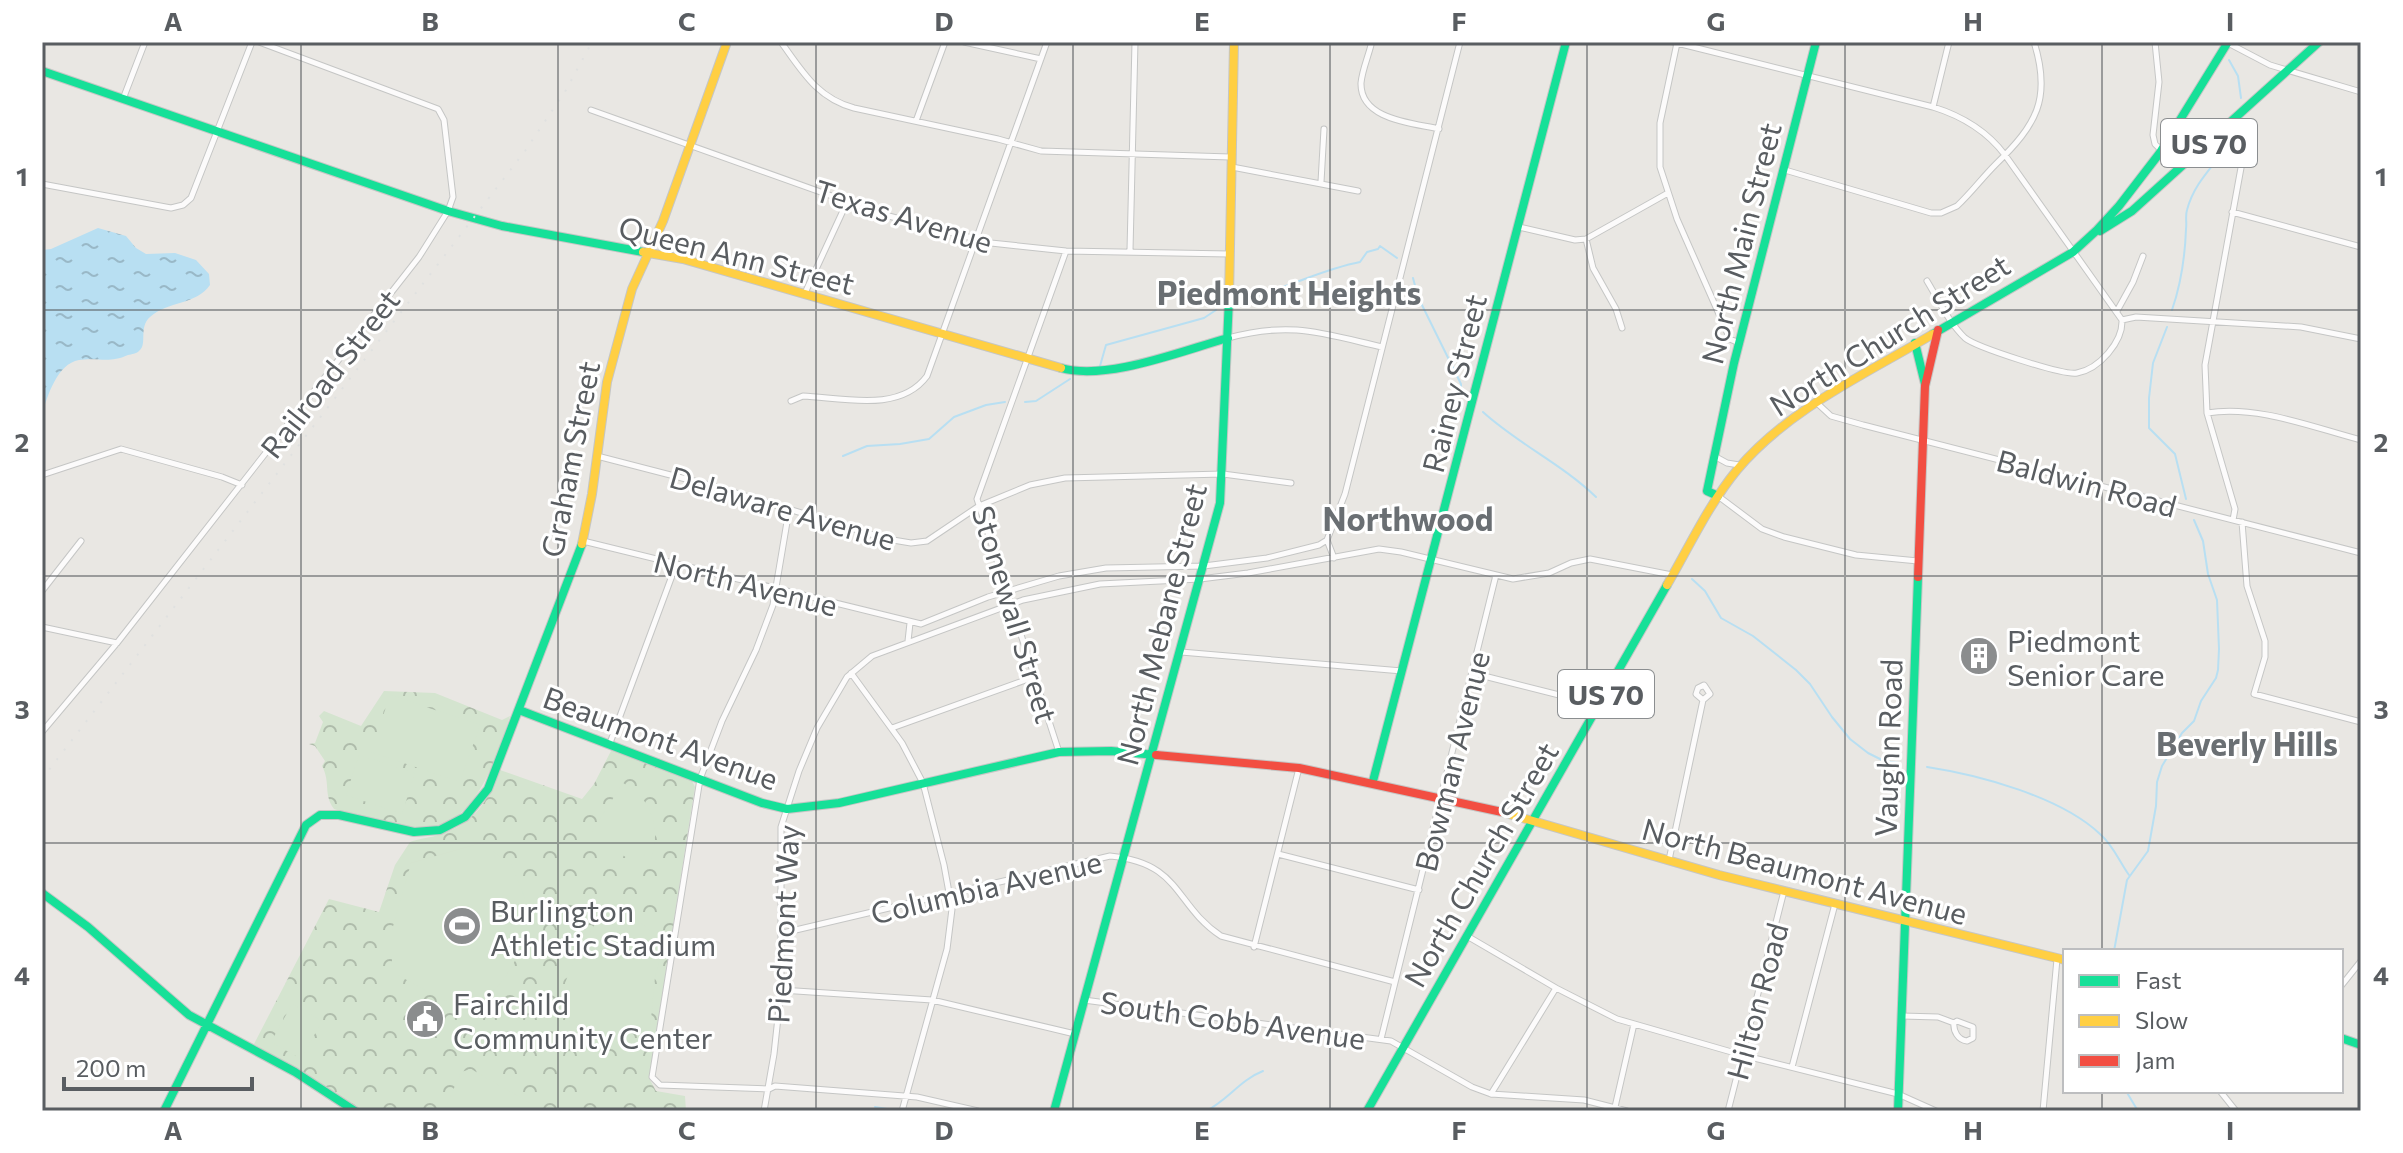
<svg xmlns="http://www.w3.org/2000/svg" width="2403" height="1153" font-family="Commissioner,sans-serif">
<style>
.park{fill:url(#park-crowns)}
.pitch{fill:#d4e4cf}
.water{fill:url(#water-ripples)}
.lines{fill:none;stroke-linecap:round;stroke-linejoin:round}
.stream{stroke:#b8dff2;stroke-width:2}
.street-casing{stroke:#c5c6c5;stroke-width:7}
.fast-casing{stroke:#c5c6c5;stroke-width:10}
.slow-casing{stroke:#c5c6c5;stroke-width:10}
.jam-casing{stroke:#c5c6c5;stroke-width:10}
.street{stroke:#fcfbfb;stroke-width:5}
.fast{stroke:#16e098;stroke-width:8}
.slow{stroke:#ffcf43;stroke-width:8}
.jam{stroke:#f24e42;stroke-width:8}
.rail{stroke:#e0e1e0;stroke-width:2;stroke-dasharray:2 10;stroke-linecap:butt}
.grid{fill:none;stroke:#595d61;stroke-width:2;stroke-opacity:0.55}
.labels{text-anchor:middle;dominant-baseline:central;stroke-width:6;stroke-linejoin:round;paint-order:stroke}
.shield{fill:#fff;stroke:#8b8e90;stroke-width:2}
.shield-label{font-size:28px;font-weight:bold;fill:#595d61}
.street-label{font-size:30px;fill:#595d61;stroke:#fff}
.poi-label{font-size:30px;fill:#595d61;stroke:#fff;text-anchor:start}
.neighbourhood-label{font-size:32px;font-weight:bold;fill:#6a6f73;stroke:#fff}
.neatline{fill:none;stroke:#595d61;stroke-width:3}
.grid-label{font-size:26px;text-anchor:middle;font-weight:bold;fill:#595d61}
</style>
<defs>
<pattern id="park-crowns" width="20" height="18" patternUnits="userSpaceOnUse" patternTransform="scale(2)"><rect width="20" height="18" fill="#d4e4cf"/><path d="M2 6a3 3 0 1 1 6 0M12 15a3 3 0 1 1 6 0" fill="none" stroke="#afbcab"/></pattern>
<pattern id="water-ripples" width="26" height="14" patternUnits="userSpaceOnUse" patternTransform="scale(2)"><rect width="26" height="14" fill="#b8dff2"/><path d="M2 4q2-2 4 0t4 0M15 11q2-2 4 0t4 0" fill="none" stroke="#99b8c7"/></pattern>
</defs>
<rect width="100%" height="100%" fill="#e9e7e3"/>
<!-- park -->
<path class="park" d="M384,691L435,693L502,720L510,716C494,767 469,844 400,828C378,824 355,815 334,809C323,794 331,783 322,766L325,761L315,746L309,744L315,743L323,722L319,716L324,711L361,726Z
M612,749L690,777L695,787L649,1078L656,1091L685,1096L686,1111H361L254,1044L329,899L379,912L395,865L410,842C420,838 431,838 441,834C474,824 489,800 500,770L582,799L594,784Z"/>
<!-- pitch -->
<path class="pitch" d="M390,695L480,725L460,782L371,752Z
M359,755L415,773L402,814L346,795Z
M623,783C656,801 662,834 648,868L594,841L592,831Z
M481,843L512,865L534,922C517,955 500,1010 453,1003C439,1000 407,979 392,972V930L411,863Z
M620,909L632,914L664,944L655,977L650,1030L628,1027H575C546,1003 575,960 589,935C593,928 597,919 602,913C608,909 614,909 620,909Z
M292,1004L322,1021L301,1059L271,1042Z
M471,1069L544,1111H444L461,1072Z"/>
<!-- water -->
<path class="water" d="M98,228L126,236L136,248L146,254L175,253L196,260L209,274L210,285C196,305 168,301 150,317C138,328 148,344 139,351C136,354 132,354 128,355C108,364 99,357 79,360C57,364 48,395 42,414V250L51,249Z"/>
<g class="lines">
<!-- stream -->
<path class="stream" d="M2229,60L2238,76L2241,98
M1413,278L1418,297L1461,384V390
M1239,299C1281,292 1318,270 1360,262L1367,252L1378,249L1380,246L1397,258
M2172,310C2181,284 2185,256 2186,229C2187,222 2185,216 2187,210C2195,179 2219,162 2234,136
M2167,327L2153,363L2149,398V428L2175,454L2186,499
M1100,366L1106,345L1204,318L1216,310
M1025,402L1036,401L1070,379
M1483,412C1518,444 1562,464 1596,497
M843,456L867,446L900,444L929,439L954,417L986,405L1005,402
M1692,579L1705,591L1721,618L1753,636L1796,670L1810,684L1832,717L1850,739L1868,753L1884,761L1899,763
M1927,767C1980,775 2061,797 2100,834C2113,845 2119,861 2129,875
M2114,951L2127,880L2148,851L2156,806L2157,782L2162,766L2182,733L2194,721L2201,701L2216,678L2218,670L2219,649L2217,600L2208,574L2203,541L2194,520
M2126,1091L2138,1111
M875,1107L893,1110
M914,1111H915
M1206,1111C1228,1100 1240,1080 1263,1071"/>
<!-- street casing -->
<g class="street-casing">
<path id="street" d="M781,42C802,71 817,98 854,108L998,139L1041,151L1230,157
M964,42L1041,59
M1673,42L1933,107C1962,116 1987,131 2005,155L2122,320
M2155,42L2159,82L2153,135L2155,144L2160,149
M1677,43L1660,123V167L1677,219L1730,339L1739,343
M2228,43L2270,65L2361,92
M1371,45C1368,57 1362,71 1361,83C1360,120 1413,123 1439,129
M123,99L145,42
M1933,107L1949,42
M591,110L885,215L991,243L1066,251L1229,254
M916,121L945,42
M1232,167L1358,191
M1785,170L1931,213H1941L1957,206C1971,193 1982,178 1996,164C2036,125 2052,99 2034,42
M1321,182L1324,129
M42,184L171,208L183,205L191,198L252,42
M2232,212L2361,247
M1519,227L1575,240L1586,239L1668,193
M1586,239L1593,268L1616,309L1622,328
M1130,250L1135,42
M1927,281C1938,299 1949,323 1965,338C1976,347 2064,376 2077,373C2099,369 2123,342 2122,320
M805,293L847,202
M2117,311L2133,282L2143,256
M2122,320L2136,317L2301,327L2361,339
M1228,338C1291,321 1321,333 1382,347
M791,401L803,396C843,398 900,413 927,376L1047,42
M1818,404L1831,416L1863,425L2361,553
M2207,413C2258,405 2311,427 2361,440
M597,456L713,486L887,539L911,543L927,541L979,506L1030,485L1065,478L1223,474L1291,483
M1716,457L1727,463L1739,465
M42,475L121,449L222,477L242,485
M1718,496L1762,529L1784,537L1856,555L1918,561
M789,510L773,605L756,650L722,721L700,779L652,1077L660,1085L769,1089L775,1086L917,1097L978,1111
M2233,520L2235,509L2207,413L2205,365L2249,124
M2242,522L2247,586L2265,641V657L2254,694L2361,722
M1327,540L1345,494L1460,42
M1327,540L1334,558
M583,541L921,624L988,597L1059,576L1106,568L1204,566L1267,558L1319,545L1327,540
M42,591L81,541
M42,627L117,643
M908,641L910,623
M1181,652L1402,671
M851,673L902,743L923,783L944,865L952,909L947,949L902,1111
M1472,673L1579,700L1596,708
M892,728L1034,677
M42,732L117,643L419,257L448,211L453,197L444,120L438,109L259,42
M610,743L676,565
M1059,752L977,499L1066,251
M1278,854L1419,890
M1669,860L1703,700L1710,694L1704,685L1698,688L1696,694L1703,700
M783,933L1110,856C1182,863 1174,905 1221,936L1395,982
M1467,936L1556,988L1617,1019L1742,1055L1898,1094L1936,1111
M1254,947L1299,768
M2341,986L2361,961
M781,990L932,1000L1075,1034
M1084,1000L1391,1041L1472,1087L1491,1094L1584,1100L1627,1111
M1902,1016L1938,1017L1954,1023
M1957,1021L1973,1027V1038L1967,1041C1958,1040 1953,1031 1954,1023Z
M1381,1039L1496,575
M1792,1067L1835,904
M2220,1091L2236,1111
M1491,1094L1556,988
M1615,1107L1634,1024
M764,1111L774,1054L781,990V827L799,771L817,728L847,677L872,656L1023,600L1100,584L1200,579L1248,573L1379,549L1401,552L1513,579L1549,573L1571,563L1590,559L1672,575
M1728,1111L1784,891
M2043,1111L2057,959"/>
</g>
<!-- fast casing -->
<g class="fast-casing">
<path id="fast" d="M42,71L448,211L502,226L643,252
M2100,231L2132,211L2319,42
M1933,334L2073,252L2097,230L2119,206L2159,154L2228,42
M1915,343L1925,384
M1061,368C1107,381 1181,351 1228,338
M1718,496L1707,491L1734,363L1816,42
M519,710L762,803L787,809L839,803L1059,752L1111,751L1156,755
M1373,781L1566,42
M42,893L88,927L189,1015L295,1072L355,1111
M2341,1038L2361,1045
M164,1111L306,825L320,815H339L414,832L440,830L465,817L488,789L582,544
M1054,1111L1220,503L1229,298
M1367,1111L1667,585
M1898,1111L1918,577"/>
</g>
<!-- slow casing -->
<g class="slow-casing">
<path id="slow" d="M643,252L683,259L1061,368
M1229,298L1234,42
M582,544L592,494L607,382L632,289L663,221L727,42
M1667,585C1689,547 1709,504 1737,470C1788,409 1866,374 1933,334
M1502,812L1719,875L2065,960"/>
</g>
<!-- jam casing -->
<g class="jam-casing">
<path id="jam" d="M1918,577L1925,386L1938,330
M1156,755L1299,768L1502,812"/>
</g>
<!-- street -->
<use href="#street" class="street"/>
<!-- fast -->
<use href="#fast" class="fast"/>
<!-- slow -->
<use href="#slow" class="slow"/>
<!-- jam -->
<use href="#jam" class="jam"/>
<!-- rail -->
<path class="rail" d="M42,779L525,151L566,90L592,42"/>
</g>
<!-- grid -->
<path class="grid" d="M301,42V1111M558,42V1111M816,42V1111M1073,42V1111M1330,42V1111M1587,42V1111M1845,42V1111M2102,42V951M42,310H2361M42,576H2361M42,843H2361M2102,1091V1111"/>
<!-- icons -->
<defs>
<g id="building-disc" transform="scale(2)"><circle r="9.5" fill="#8b8d8e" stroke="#fff"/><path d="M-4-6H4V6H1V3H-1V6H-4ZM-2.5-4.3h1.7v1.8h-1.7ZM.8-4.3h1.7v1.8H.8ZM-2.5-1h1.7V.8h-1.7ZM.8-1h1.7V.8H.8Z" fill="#fff"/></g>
<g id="stadium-disc" transform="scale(2)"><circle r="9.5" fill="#8b8d8e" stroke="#fff"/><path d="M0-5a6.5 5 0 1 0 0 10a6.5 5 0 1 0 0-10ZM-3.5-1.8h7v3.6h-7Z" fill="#fff"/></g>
<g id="civic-disc" transform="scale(2)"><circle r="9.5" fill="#8b8d8e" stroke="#fff"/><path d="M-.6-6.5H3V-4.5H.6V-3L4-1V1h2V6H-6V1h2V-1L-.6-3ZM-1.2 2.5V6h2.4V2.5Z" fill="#fff"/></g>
</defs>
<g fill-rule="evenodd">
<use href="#building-disc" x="1979" y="656"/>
<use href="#stadium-disc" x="462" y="926"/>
<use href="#civic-disc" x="425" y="1019"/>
</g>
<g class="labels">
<!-- shield labels -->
<g class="shield">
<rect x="2161" y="119" width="96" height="48" rx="6"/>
<rect x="1558" y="670" width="96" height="48" rx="6"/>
</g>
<g class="shield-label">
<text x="2209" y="143">US 70</text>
<text x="1606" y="694">US 70</text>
</g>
<!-- street labels -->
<g class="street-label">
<text transform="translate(904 215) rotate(17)">Texas Avenue</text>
<text transform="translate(1740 243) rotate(-76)">North Main Street</text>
<text transform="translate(737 254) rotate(14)">Queen Ann Street</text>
<text transform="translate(1889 334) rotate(-32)">North Church Street</text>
<text transform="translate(329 373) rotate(-52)">Railroad Street</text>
<text transform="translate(1453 383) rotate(-76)">Rainey Street</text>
<text transform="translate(569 459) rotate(-79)">Graham Street</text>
<text transform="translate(2087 482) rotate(15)">Baldwin Road</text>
<text transform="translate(783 507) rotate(16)">Delaware Avenue</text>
<text transform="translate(746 582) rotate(14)">North Avenue</text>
<text transform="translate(1016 614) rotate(73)">Stonewall Street</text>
<text transform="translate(1160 624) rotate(-76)">North Mebane Street</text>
<text transform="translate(661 737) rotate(20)">Beaumont Avenue</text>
<text transform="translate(1887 748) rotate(-88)">Vaughn Road</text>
<text transform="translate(1451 761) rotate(-76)">Bowman Avenue</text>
<text transform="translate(1480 864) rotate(-60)">North Church Street</text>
<text transform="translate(1805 870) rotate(15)">North Beaumont Avenue</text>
<text transform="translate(986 886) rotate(-13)">Columbia Avenue</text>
<text transform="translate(782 924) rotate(-87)">Piedmont Way</text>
<text transform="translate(1756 1001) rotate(-75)">Hilton Road</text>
<text transform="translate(1233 1019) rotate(8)">South Cobb Avenue</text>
</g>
<!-- poi labels -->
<g class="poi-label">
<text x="2007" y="639">Piedmont<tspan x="2007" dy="34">Senior Care</tspan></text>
<text x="490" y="909">Burlington<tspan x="490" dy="34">Athletic Stadium</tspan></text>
<text x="453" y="1002">Fairchild<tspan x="453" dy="34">Community Center</tspan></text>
</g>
<!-- neighbourhood labels -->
<g class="neighbourhood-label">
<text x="1289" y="292">Piedmont Heights</text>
<text x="1408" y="518">Northwood</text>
<text x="2247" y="743">Beverly Hills</text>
</g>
</g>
<!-- border -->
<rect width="2403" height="1153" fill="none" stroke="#ffffff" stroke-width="88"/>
<!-- legend -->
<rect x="2063" y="949" width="280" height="144" fill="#ffffff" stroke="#bdbec0" stroke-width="2"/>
<rect x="2079" y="975" width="40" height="12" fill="#16e098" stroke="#bdbec0" stroke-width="2"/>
<text x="2135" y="989" font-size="24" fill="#595d61">Fast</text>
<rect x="2079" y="1015" width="40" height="12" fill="#ffcf43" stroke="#bdbec0" stroke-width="2"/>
<text x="2135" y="1029" font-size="24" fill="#595d61">Slow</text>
<rect x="2079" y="1055" width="40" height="12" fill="#f24e42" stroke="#bdbec0" stroke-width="2"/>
<text x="2135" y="1069" font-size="24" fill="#595d61">Jam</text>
<!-- scale -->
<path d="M64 1077v12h188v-12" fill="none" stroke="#595d61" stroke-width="4"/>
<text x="76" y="1077" font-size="24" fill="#595d61" stroke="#ffffff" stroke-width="6" paint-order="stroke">200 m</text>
<rect x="44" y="44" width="2315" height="1065" class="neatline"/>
<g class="grid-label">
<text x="173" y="31">A</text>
<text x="430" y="31">B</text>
<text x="687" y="31">C</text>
<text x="944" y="31">D</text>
<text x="1202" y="31">E</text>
<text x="1459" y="31">F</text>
<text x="1716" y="31">G</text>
<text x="1973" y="31">H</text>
<text x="2230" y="31">I</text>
<text x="22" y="186">1</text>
<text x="2381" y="186">1</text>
<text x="22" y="452">2</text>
<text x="2381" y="452">2</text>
<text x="22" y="719">3</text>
<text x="2381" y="719">3</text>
<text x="22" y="985">4</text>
<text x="2381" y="985">4</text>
<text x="173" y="1140">A</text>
<text x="430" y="1140">B</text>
<text x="687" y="1140">C</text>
<text x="944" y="1140">D</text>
<text x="1202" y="1140">E</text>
<text x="1459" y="1140">F</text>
<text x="1716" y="1140">G</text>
<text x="1973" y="1140">H</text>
<text x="2230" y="1140">I</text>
</g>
</svg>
